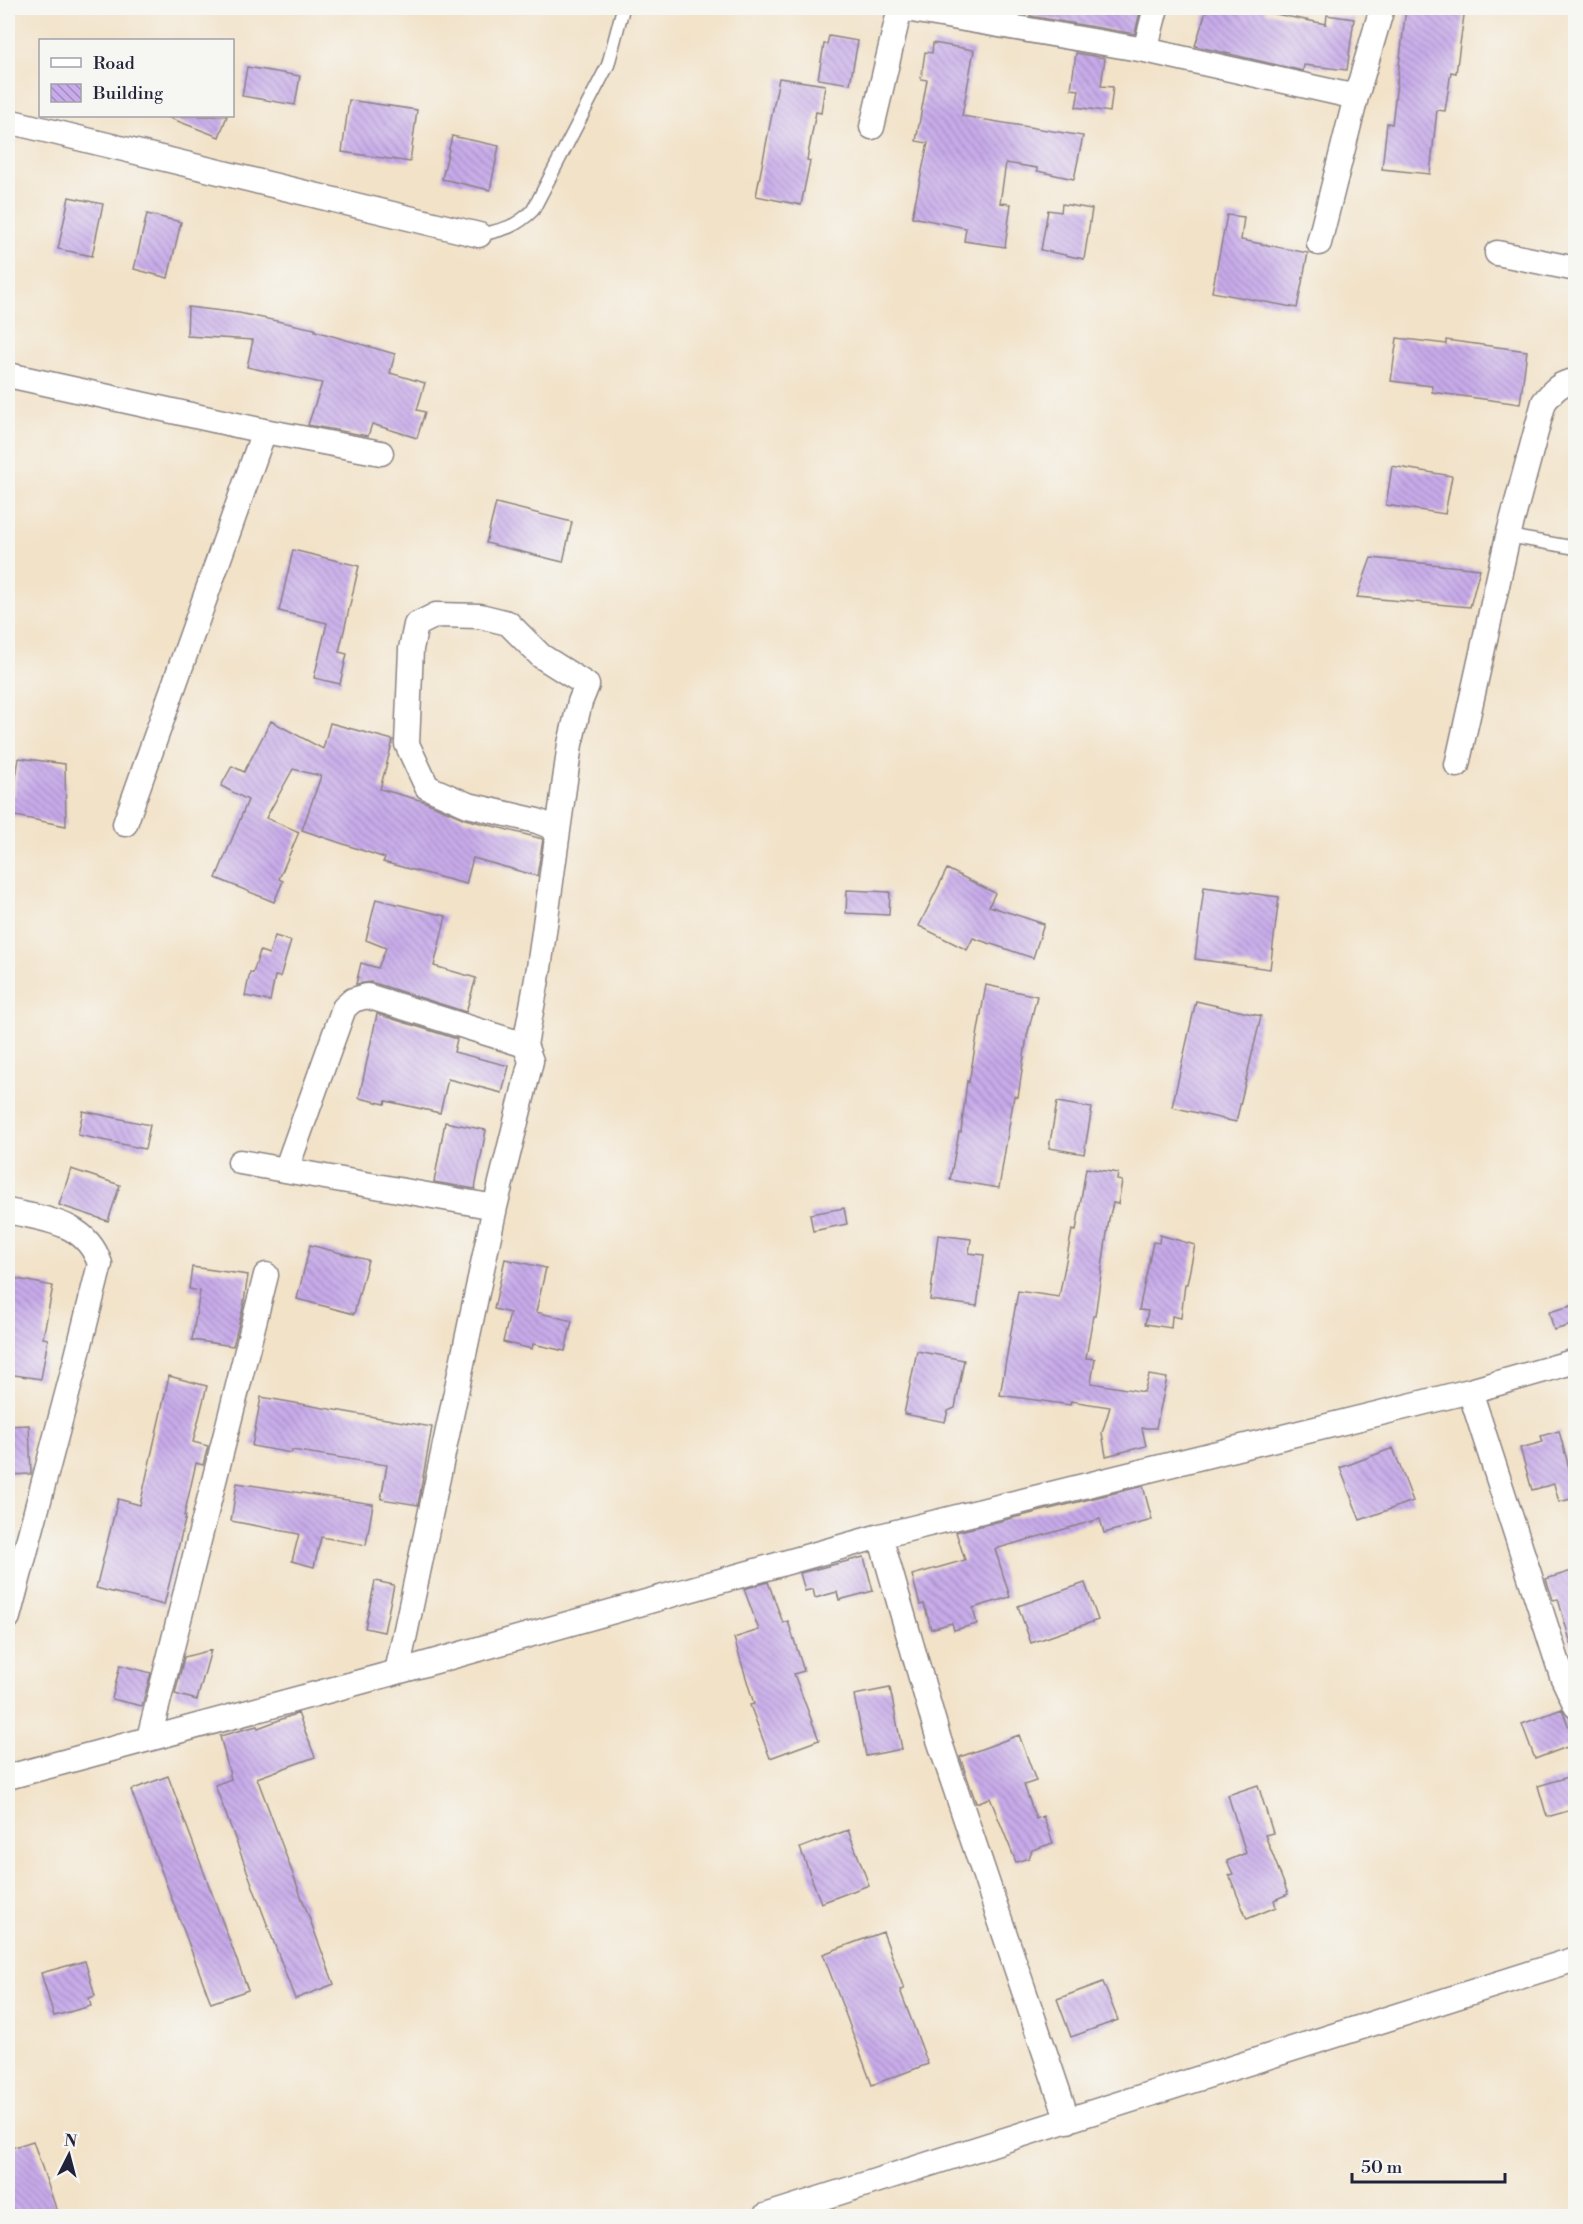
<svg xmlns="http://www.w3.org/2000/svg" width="1583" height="2224" font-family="'Libre Bodoni',serif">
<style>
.building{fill:url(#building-back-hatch)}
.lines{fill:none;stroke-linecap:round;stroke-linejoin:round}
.lane-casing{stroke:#8a8282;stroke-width:15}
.street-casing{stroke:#8a8282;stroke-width:27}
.lane{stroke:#fff;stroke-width:12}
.street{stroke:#fff;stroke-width:24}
</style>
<defs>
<pattern id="building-back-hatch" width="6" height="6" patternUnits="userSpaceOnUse" patternTransform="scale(1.5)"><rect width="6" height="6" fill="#c8abea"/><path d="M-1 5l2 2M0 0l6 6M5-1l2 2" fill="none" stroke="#a28bbf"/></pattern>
</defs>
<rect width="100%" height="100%" fill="#f6f6f2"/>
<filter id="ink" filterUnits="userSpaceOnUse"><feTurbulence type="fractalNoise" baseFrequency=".0167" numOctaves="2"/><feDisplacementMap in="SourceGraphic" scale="12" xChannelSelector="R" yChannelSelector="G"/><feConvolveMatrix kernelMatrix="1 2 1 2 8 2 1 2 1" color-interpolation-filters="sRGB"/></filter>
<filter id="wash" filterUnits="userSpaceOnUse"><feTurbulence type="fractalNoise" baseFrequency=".008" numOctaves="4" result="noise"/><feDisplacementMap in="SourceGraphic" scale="24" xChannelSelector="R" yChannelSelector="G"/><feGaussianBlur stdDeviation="1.35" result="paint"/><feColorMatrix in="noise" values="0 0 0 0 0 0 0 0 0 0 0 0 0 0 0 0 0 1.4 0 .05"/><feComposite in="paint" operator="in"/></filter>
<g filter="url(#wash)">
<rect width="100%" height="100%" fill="#f2e2c8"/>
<g id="blocks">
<!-- building -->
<path class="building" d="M1031,8L1098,11V8H1141L1135,34L1030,16Z
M1207,8H1266L1265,12L1326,24L1327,15L1354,19L1347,70L1304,65L1303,71L1195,46Z
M1406,8L1430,11L1431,8H1465L1456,73L1451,72L1445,111L1437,110L1430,174L1382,169L1387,123L1392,124Z
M829,36L858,41L850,84L818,79L824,44H827Z
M933,43L974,50L962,116L1083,136L1074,179L1037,171V168L1006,163L1000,203L1011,204L1005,247L964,241L966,228L912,217L928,143L916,141L927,80L921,79L925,52L932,53Z
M1076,53L1105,58L1101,86L1113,87L1110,112L1076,107L1079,90L1071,89Z
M247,67L300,76L295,105L242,96Z
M779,78L825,85L821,113L816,112L807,160L810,161L801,205L756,196Z
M349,100L417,110L410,162L342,152Z
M168,116H227L219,137L167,117Z
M452,136L499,146L490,190L442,179Z
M69,197L103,204L92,256L58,249Z
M1062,204L1092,209L1084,259L1041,250L1048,210L1061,212Z
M147,214L181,222L168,278L134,269Z
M1227,215L1244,217L1241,240L1308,253L1297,308L1212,292Z
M188,307L239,313L315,329V331L395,354L390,373L425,383L417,410L425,412L417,438L372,424L368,436L308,425L322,383L247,367L253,340L187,336Z
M1397,338L1446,344V340L1527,351L1520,404L1432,392V386L1391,381Z
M1392,466L1452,476L1445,514L1386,505Z
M496,503L572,522L563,562L486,543Z
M293,550L359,566L339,652L347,654L340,684L314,678L327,623L279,611Z
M1371,558L1480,569L1470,607L1357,597Z
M271,721L323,749L330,723L393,740L380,789L423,801L465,819L543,839L537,876L473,858L466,884L383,862L385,858L302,830L321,776L293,769L266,818L299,832L279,879L283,881L274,902L216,878L248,800L221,786L232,766L244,772Z
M19,758L65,764L66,826L10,815Z
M947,869L995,893L989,906L1044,924L1033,958L973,938L967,950L919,926Z
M1204,887L1279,897L1270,969L1195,959Z
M847,890L890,892L889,915L846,913Z
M376,899L446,916L434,966L476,978L466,1012L371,982L356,984L361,963L378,968L386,948L366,940Z
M275,936L291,941L280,977L275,976L270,1001L245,996L250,972L253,973L260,951L269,954Z
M986,985L1037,996L1027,1036L1018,1097L1014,1096L999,1188L950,1180L959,1132H961L967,1081L969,1082Z
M1196,1001L1261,1016L1236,1122L1172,1107Z
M377,1014L457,1039L454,1052L509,1066L502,1093L448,1079L440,1113L386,1101L385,1104L359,1098Z
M1057,1102L1092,1108L1084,1154L1049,1148Z
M83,1111L150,1125L145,1149L78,1135Z
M445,1122L486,1130L475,1189L434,1182Z
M1086,1168L1118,1173L1117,1180L1122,1181L1118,1204L1113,1203L1109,1219L1095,1316H1093L1086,1358L1095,1359L1091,1383L1144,1392L1149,1375L1167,1378L1156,1428H1142L1146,1446L1106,1456L1102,1433L1110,1407L1071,1401L1070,1405L1000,1395L1018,1291L1059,1297L1072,1230L1076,1231Z
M71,1169L120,1185L108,1221L59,1205Z
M844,1208L847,1224L813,1231L810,1214Z
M938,1235L971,1239L969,1253L984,1255L977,1306L930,1300Z
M1160,1235L1195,1245L1187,1284H1185L1181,1318L1172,1316L1171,1328L1145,1324L1148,1311L1139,1310L1153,1242L1159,1243Z
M310,1245L368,1260L354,1314L297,1299Z
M505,1259L546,1268L536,1312L572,1321L565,1351L533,1344L532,1349L503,1342L510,1313L494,1309Z
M192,1267L248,1275L243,1308L233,1346L192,1340L200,1291L189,1289Z
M8,1277L53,1286L43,1338L48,1339L41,1379L8,1374Z
M1575,1305V1324L1554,1330L1549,1312Z
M917,1351L964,1360L955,1408L948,1411L945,1422L904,1414Z
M169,1376L207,1386L193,1442L208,1446L203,1465L196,1463L184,1516H186L164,1605L96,1588L118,1499L140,1505Z
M261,1397L432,1427L418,1505L381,1499L387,1465L292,1450L291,1453L252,1446Z
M29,1425L31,1474L8,1475V1426Z
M1559,1431L1575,1490V1498L1559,1502L1554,1484L1532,1490L1520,1448L1543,1442L1541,1436Z
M1393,1448L1413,1501L1360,1520L1340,1468Z
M237,1483L373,1504L366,1545L321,1537L314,1567L292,1561L299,1534L231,1521Z
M1143,1486L1152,1520L1104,1533L1100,1519L995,1549L1010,1597L973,1608L977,1624L954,1630L952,1623L931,1629L924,1604L920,1605L912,1575L965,1560L956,1532Z
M864,1557L873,1591L839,1600L837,1592L815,1598L813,1589L805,1591L800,1573Z
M1575,1570V1643L1571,1644L1558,1599L1553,1600L1546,1579Z
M375,1581L394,1585L384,1632L365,1628Z
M768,1582L783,1623L788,1621L804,1671L794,1674L819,1740L770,1758L750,1705L754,1704L734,1638L759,1630L744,1589Z
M1085,1583L1098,1620L1031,1643L1018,1606Z
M211,1650L197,1700L175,1694L184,1657Z
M120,1665L151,1673L142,1706L112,1699Z
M890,1688L902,1749L866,1756L854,1695Z
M1562,1709L1575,1744L1535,1759L1522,1724Z
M298,1713L315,1757L257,1778L334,1984L295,1999L215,1785L231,1779L220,1736L257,1726L258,1728Z
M1019,1735L1036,1781L1024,1785L1036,1819L1043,1816L1053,1843L1032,1850L1029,1858L1016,1862L990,1798L976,1803L960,1757Z
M1575,1775V1809L1547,1817L1538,1786Z
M168,1776L248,1990L211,2003L131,1790Z
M1258,1785L1273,1833L1265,1835L1288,1894L1274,1900L1276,1907L1247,1919L1229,1875L1233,1874L1227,1861L1246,1853L1228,1795Z
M848,1830L869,1885L821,1903L800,1848Z
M883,1932L904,1989L900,1990L928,2064L872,2085L823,1954Z
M85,1961L95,1996L89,1998L91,2006L54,2016L41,1973Z
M1103,1982L1118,2020L1071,2037L1057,1999Z
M33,2141L59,2217H8V2149Z"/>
</g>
</g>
<g filter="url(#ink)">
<use href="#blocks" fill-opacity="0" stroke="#8a8282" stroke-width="1.5"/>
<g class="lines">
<!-- lane casing -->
<g class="lane-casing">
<path id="lane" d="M479,235C502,230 515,228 533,210L608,65L623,8
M1508,536L1576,548"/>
</g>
<!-- street casing -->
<g class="street-casing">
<path id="street" d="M900,8L1145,50L1156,8
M1145,50L1356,97
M8,121L479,235
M872,127L900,8
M1319,243L1356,97L1382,8
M1497,253L1576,269
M8,375L264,431L381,453
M1457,765L1508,536L1544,402C1553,391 1560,382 1576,381
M125,824L264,431
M240,1162L495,1207
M286,1170L344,1008L353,1000L367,996L525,1045
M8,1211C45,1220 86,1221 100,1264L74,1368L8,1617
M1470,1391L1562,1676L1576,1706
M880,1536L939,1740L1068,2121
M397,1672L495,1207L531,1061L525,1045L539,968L570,744L580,702L587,685L541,656L508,623L480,616L436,615L416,625L411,649L407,744L427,787L468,805L537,821L557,829
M149,1738L266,1275
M8,1777L397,1672L880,1536L1470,1391L1576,1361
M765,2216L1576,1959"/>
</g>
<!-- lane -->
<use href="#lane" class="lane"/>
<!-- street -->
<use href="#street" class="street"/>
</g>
</g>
<!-- margin -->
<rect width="1583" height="2224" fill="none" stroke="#f6f6f2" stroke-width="30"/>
<!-- legend -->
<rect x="39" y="39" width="195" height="78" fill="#f6f6f2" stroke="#a1a1a9" stroke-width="1.5"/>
<rect x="51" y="58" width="30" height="9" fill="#ffffff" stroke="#a1a1a9" stroke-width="1.5"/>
<text x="93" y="69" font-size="18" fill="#22223b">Road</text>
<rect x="51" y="84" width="30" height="18" fill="url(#building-back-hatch)" stroke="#a1a1a9" stroke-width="1.5"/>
<text x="93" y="99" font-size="18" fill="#22223b">Building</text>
<!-- north arrow -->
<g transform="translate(69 2155) rotate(6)" stroke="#f6f6f2" stroke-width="4.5" paint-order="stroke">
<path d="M0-4.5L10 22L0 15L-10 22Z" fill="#22223b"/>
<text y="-9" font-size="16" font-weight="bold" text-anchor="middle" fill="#22223b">N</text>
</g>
<!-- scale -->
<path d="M1352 2173v9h153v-9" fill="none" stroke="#22223b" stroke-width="3"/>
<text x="1361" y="2173" font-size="18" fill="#22223b" stroke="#f6f6f2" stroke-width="4.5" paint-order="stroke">50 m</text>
</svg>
